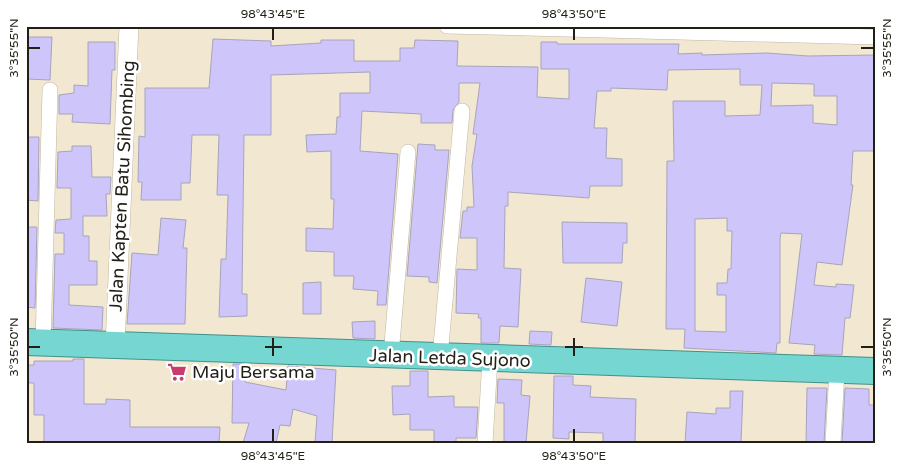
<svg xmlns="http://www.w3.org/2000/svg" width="901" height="469" font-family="'Varela Round',sans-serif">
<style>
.building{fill:#cec5fa;stroke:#a7a4ba;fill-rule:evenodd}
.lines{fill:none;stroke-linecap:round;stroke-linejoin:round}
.minor-casing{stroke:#c0b7a1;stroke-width:16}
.tertiary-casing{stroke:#c0b7a1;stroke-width:20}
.trunk-casing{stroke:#429089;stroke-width:28}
.minor{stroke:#fff;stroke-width:15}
.tertiary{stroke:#fff;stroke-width:19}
.trunk{stroke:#76d7d2;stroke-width:26}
.ticks{fill:none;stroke:#221f17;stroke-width:2}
.labels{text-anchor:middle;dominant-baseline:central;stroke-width:5;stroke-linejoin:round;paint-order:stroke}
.street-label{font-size:18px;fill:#221f17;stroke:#fff}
.poi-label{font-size:18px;fill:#221f17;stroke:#fff;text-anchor:start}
.neatline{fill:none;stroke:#221f17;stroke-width:2}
.ticks-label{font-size:12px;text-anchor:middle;fill:#221f17}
</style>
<rect width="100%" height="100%" fill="#f2e8d2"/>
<!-- building -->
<path class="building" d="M27,37H52L50,80L26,79Z
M213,39L271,41V46L321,43V40H354V61H400V48H414L415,40L458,41L457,66L538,67L537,97L569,99V69H541V42H557V44H679L678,54L702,53V55L767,53L808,56L875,55V151H853L851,185H853L842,265L817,262L814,285L836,287V284L854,285L850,318H845L842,355L814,354L815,345L789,343L802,234L781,233L780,238V343H777L776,353L684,348L685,329H666L667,161H674L673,101H725V116L760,115L762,85H740V69L668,70L667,90L611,88V91H597L594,128H607L606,158L622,159V186H590L589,198L508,192V206H505L504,268L521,269L518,327L500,326L499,343H481V318H478L479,314L456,313L457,269L477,270V238H460L463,211H467V207H474L472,166L477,134H473L480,83H459V102L453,110L452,123H421V114L362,111L360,151L398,154L386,305H377L378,291L353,289L354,276H334V252L306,251V228L333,229L334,199H331V151L307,152L306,135L336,134L337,117H340V93H370V72L271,75V135H244L242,294H247V316L219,317L221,259H226L228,195H217L219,135H192L190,183H181V200H141L142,182H138L139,136L145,137V88H209ZM772,83L814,84V96H837V125L813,123V105L771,106ZM727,218V231H732L731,269H728L727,283H717V295H726V332L695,331V219Z
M88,42H115V70H112L110,124L72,122L73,114H59V95L74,93V85L88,86Z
M26,137H39L38,201L26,200Z
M418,144L435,145V150H449L437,283L429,282V277L407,276Z
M72,146H91L92,177H111L110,194H106L107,216H83V236H89V261H97V285H69V305L103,307L102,330L53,328L55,254H64V233H55L56,220L71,219V188H57L58,152L72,151Z
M161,218L186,220L183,248H187L185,324H127L132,253L158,255Z
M562,222L627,223V243H623L622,263H563Z
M26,227H37L35,308L26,307Z
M586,278L622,282L617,326L581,322Z
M321,282V314H303V283Z
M375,321V339L353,338L352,322Z
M530,331L552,332L551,345L529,344Z
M73,359H84V404H106V399L130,400V427H220L219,443H44V415H34V383H26V365H34V361H73Z
M233,364H245V382L286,390L288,366L336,370L332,443H315L317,416L293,409L290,426L280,425L276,443H243L249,423H232Z
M410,371H428V397L454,396V407H478L476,438H456V443H434V430H410V414L393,415L392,386H410Z
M554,376H573V385L591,386L590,397L636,399L635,443H603V433L569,432V439L553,438Z
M498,379L522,380L521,395L530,396L526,443H504V403H497Z
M807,388H827L824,443H806Z
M845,388L869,389V405H875V443H842Z
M730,391H743L741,443H685L687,412L716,414V408H730Z"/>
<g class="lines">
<!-- minor casing -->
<g class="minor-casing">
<path id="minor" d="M447,26L875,37
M43,343L50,90
M391,356L408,152
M440,357L462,111
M485,443L490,359
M833,443L837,370"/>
</g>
<!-- tertiary casing -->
<g class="tertiary-casing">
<path id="tertiary" d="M115,346L129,26"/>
</g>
<!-- trunk casing -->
<g class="trunk-casing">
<path id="trunk" d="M26,342L875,371"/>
</g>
<!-- minor -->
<use href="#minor" class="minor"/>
<!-- tertiary -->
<use href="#tertiary" class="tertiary"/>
<!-- trunk -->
<use href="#trunk" class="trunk"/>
</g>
<!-- ticks -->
<path class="ticks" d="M273,28V40M574,28V40M28,48H40M861,48H874M273,338V356M574,338V356M28,347H40M265,347H282M565,347H583M861,347H874M273,429V442M574,429V442"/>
<!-- icons -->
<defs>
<g id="supermarket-bare" transform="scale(1.5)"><path d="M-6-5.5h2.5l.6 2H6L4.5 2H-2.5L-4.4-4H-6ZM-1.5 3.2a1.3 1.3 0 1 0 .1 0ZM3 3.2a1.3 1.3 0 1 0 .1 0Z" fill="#c93c6e" stroke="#fff" stroke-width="2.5" paint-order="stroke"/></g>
</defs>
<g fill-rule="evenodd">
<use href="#supermarket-bare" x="177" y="372"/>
</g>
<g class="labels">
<!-- street labels -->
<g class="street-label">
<text transform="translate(122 186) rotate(-87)">Jalan Kapten Batu Sihombing</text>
<text transform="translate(450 358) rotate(2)">Jalan Letda Sujono</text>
</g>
<!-- poi labels -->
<g class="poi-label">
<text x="192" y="372">Maju Bersama</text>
</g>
</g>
<!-- border -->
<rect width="901" height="469" fill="none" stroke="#ffffff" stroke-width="55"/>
<rect x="28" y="28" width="846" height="414" class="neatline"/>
<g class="ticks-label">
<text x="273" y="18">98°43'45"E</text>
<text x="574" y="18">98°43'50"E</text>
<text transform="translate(14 48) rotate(-90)" y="4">3°35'55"N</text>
<text transform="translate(887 48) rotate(-90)" y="4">3°35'55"N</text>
<text transform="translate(14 347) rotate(-90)" y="4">3°35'50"N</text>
<text transform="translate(887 347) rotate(-90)" y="4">3°35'50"N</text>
<text x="273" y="460">98°43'45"E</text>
<text x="574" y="460">98°43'50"E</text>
</g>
</svg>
